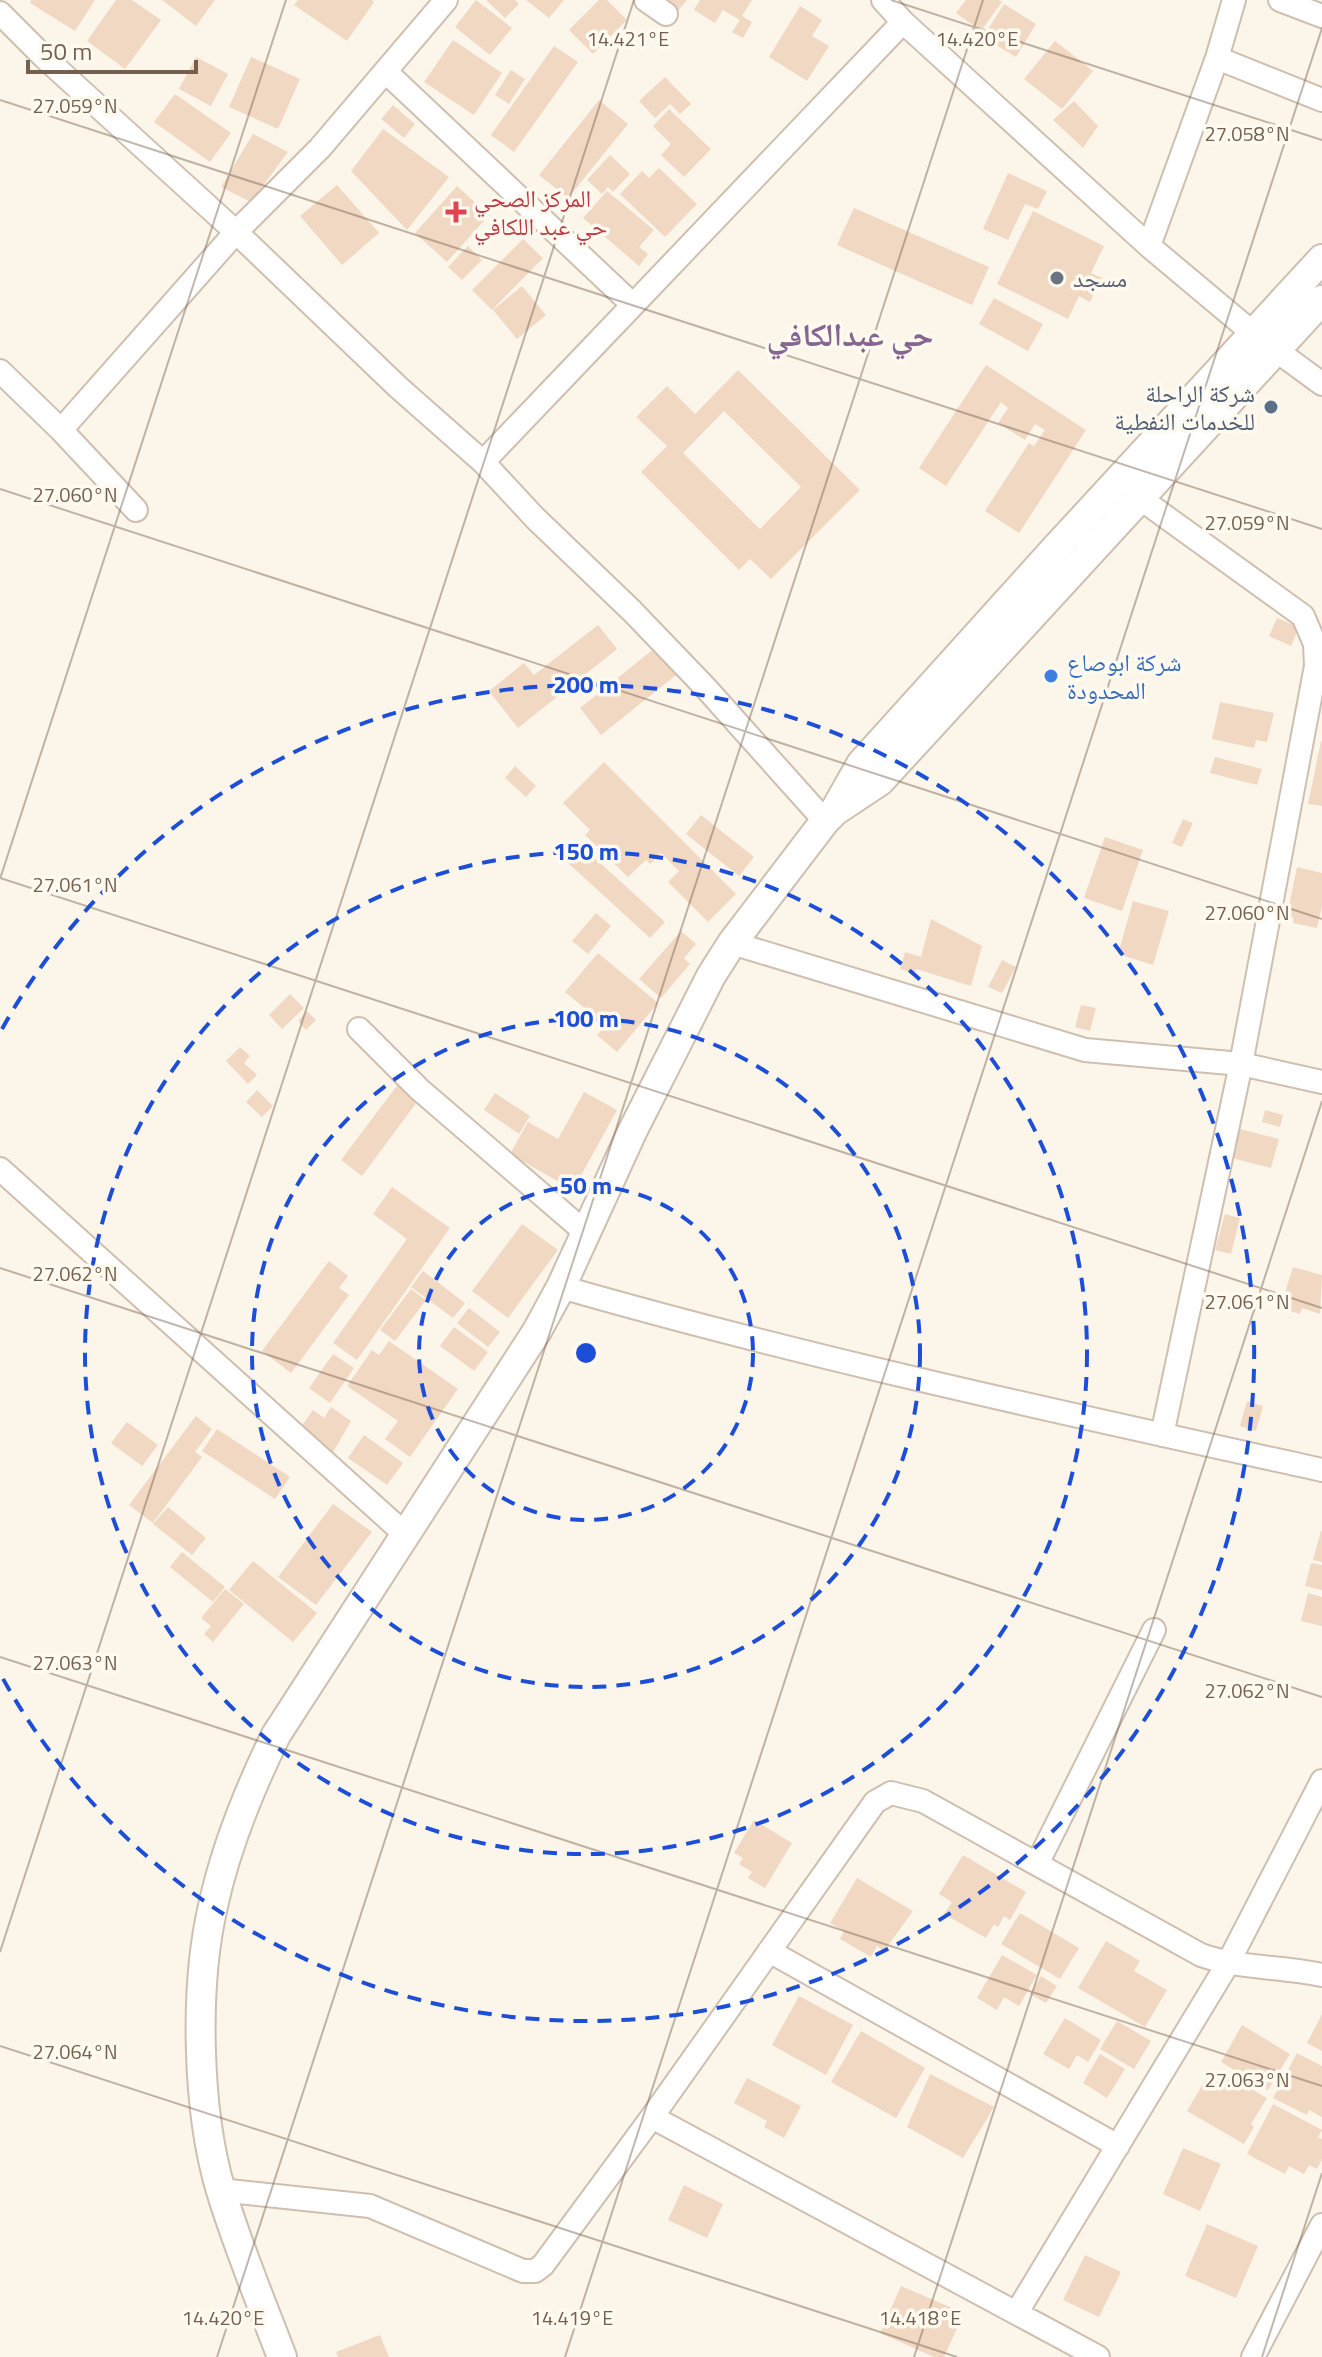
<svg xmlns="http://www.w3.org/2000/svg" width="1322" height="2357" font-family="'Titillium Web','Noto Naskh Arabic',sans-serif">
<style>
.building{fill:#f0d8c3;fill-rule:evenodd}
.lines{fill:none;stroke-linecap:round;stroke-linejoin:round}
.minor-casing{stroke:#cebfb0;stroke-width:26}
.tertiary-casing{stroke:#cebfb0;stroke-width:32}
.minor{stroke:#fff;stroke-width:22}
.tertiary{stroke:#fff;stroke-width:28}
.ticks{fill:none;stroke:#755f4e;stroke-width:2;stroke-opacity:0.45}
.ring{fill:none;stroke:#1d4ed8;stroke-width:4;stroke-dasharray:14 10}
.health-dot{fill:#e0444e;stroke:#fefaf0;stroke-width:3}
.worship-dot{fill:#6b7280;stroke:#fefaf0;stroke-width:3}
.service-dot{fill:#5c6f8a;stroke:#fefaf0;stroke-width:3}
.shop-dot{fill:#3f7fe0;stroke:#fefaf0;stroke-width:3}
.labels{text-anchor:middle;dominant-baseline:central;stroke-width:7;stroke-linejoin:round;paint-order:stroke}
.health-label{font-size:24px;fill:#be3a42;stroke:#fefaf0;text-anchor:start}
.worship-label{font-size:24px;fill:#5b616d;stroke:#fefaf0;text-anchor:start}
.service-label{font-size:24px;fill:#4e5e75;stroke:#fefaf0;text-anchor:end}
.shop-label{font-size:24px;fill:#366cbe;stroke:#fefaf0;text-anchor:start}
.district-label{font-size:32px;font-weight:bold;fill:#866691;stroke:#fefaf0}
.ticks-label{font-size:20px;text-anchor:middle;fill:#755f4e;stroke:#fefaf0;stroke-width:7;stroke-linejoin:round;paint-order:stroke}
.centre{fill:#1d4ed8;stroke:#fefaf0;stroke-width:4}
.ring-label{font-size:24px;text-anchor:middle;font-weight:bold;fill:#1d4ed8;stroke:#fefaf0;stroke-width:7;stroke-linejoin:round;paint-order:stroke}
</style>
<rect width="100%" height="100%" fill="#fcf6ea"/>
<!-- building -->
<path class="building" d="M31,0H95L75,31L30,3Z
M116,0H132L161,20L125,69L87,41Z
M162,0H215L196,26Z
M298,0H372L374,2L347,41L294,5Z
M476,0L512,28L490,55L455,27Z
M486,0H515L519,4L505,18Z
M526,0H564L549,18Z
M599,0H607L627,20L593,54L569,30Z
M660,0H687L676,13Z
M700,0H752L742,16L752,22L743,38L732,32L740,20L723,10L715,23L694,10Z
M966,0H999L1002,2L981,31L956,13Z
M1004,4L1036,24L1016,57L983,37Z
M800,6L822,20L812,36L829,46L807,81L769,57Z
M453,40L502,73L474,115L424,82Z
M1055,41L1093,71L1062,109L1024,79Z
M554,46L578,62L514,152L491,135Z
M196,57L228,74L211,106L179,89Z
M251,57L300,79L278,129L229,107Z
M511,70L525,79L509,104L495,95Z
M665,77L691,104L680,114L670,104L655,118L639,101Z
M175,94L231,133L210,162L154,122Z
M599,100L628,124L568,198L539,175Z
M1074,101L1098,126L1083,148L1053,120Z
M393,105L415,124L404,138L381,119Z
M669,109L711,149L684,177L661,155L671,144L653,126Z
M383,129L449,177L407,230L351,171Z
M253,134L288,152L251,202L221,187Z
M610,155L630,174L613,192L608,187L602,194L587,180Z
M659,168L697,204L665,237L620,194L642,171L649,178Z
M1008,173L1047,191L1038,209L1025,204L1008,240L983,229Z
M337,185L379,233L342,265L300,216Z
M457,186L489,215L447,262L415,233Z
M607,191L654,230L639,247L648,254L639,266L583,218Z
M854,208L989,267L972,305L837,245Z
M1033,211L1104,246L1091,273L1102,278L1090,302L1079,296L1068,319L997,284Z
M523,239L543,258L492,310L472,290Z
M468,246L482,260L462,280L448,267Z
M522,286L546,315L517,339L493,310Z
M994,298L1043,324L1028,351L979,324Z
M986,365L1086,430L1019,533L985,511L1029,443L1034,446L1045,430L1035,424L1025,440L998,423L1008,408L1001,402L946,486L919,468Z
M738,370L860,490L771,579L750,559L739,570L641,472L667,446L636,417L667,386L695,414ZM724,411L801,487L760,529L683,453Z
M1277,618L1299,627L1291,646L1269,636Z
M598,625L617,649L518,728L489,691L524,663L534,675Z
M655,648L676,675L601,735L580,708Z
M1220,702L1274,713L1267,742L1256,740L1254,748L1212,739Z
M1321,741H1322V806L1308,804Z
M1215,757L1262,769L1257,785L1210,773Z
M604,762L736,894L708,922L668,882L679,871L661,853L650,864L646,860L628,877L585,835L590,830L563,803Z
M515,766L536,786L526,797L505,778Z
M701,815L754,857L739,876L686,834Z
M1183,819L1193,823L1182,847L1172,843Z
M1105,837L1143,850L1122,911L1084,898Z
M575,840L665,922L650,938L567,862L573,856L566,850Z
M1297,867L1322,873V906L1317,928L1293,923L1294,918L1287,916Z
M1133,901L1169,911L1153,965L1118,954Z
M596,913L611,926L588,954L572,941Z
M931,919L982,946L971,986L916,969L915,973L900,969L905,952L921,957Z
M681,931L696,944L684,958L690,964L661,998L639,979Z
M598,953L658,1003L617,1052L597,1035L606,1026L565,992Z
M1002,960L1016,967L1002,993L988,987Z
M290,994L304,1008L282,1029L269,1015Z
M1081,1005L1096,1008L1090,1031L1075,1027Z
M307,1011L316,1020L306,1030L298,1021Z
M240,1047L250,1056L244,1063L257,1075L248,1084L226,1061Z
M399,1083L420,1098L362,1176L341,1160Z
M257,1090L273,1106L262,1117L246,1102Z
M584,1092L617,1110L573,1190L510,1154L528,1122L558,1139Z
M495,1093L530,1116L519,1134L484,1110Z
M1265,1110L1283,1115L1280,1127L1262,1122Z
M1240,1129L1279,1139L1271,1168L1232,1158Z
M392,1187L450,1228L357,1360L333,1343L407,1239L373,1214Z
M1225,1214L1240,1218L1231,1254L1215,1250Z
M522,1224L558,1250L508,1318L472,1291Z
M329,1261L348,1276L339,1288L349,1295L291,1373L262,1351Z
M1293,1267L1322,1275L1320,1314L1302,1308L1300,1314L1280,1308Z
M423,1271L465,1303L453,1318L411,1287Z
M411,1289L426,1300L395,1341L380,1330Z
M469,1308L500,1332L488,1347L457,1323Z
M454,1327L488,1352L474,1371L440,1346Z
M389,1341L458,1389L410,1457L385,1439L398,1421L347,1386L372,1350L379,1355Z
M333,1354L354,1368L330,1403L309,1388Z
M1247,1401L1263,1406L1256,1431L1240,1426Z
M331,1407L351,1421L332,1454L299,1430L313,1410L324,1418Z
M196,1416L212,1429L195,1452L202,1457L153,1523L129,1505Z
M127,1422L158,1445L142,1466L111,1443Z
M217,1429L290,1477L275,1499L202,1451Z
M364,1435L403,1463L387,1485L348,1458Z
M333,1504L372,1532L316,1605L278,1577Z
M168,1507L206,1538L192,1555L153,1524Z
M1321,1531H1322V1562L1313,1560Z
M182,1552L225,1587L213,1602L170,1567Z
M253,1561L317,1613L293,1642L229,1590Z
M1311,1563L1322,1565V1590L1305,1586Z
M225,1589L244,1604L213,1642L204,1634L211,1626L201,1618Z
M1308,1593L1322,1597V1626L1301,1621Z
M754,1820L792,1843L765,1888L748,1878L752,1872L739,1864L743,1858L734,1853Z
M963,1855L1026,1892L1010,1920L1004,1916L998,1927L994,1924L986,1938L944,1914L952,1902L939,1894Z
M857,1878L913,1911L884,1951L877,1946L871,1957L840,1939L844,1931L830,1923Z
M1020,1913L1079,1948L1060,1979L1001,1944Z
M1106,1941L1140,1961L1134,1971L1167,1990L1145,2027L1078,1988Z
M1002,1955L1037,1975L1019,2006L1004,1997L997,2010L977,1998Z
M1041,1976L1057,1986L1046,2003L1030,1994Z
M799,1996L853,2025L826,2075L772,2045Z
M1322,2014V2051L1307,2043Z
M1065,2018L1101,2040L1088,2062L1077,2055L1069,2069L1043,2054Z
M1117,2021L1151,2041L1134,2069L1100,2049Z
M1242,2025L1290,2054L1268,2090L1221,2062Z
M861,2031L925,2068L896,2118L831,2082Z
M1297,2053L1322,2066V2117L1309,2110L1307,2115L1273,2098Z
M1100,2054L1125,2069L1107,2098L1083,2083Z
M930,2074L994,2107L963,2158L907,2127Z
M1225,2074L1267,2098L1251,2124L1254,2127L1244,2144L1187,2111L1207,2077L1219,2084Z
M747,2078L801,2106L784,2138L764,2127L767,2121L734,2103Z
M1273,2104L1322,2130L1318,2137L1322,2139V2159L1317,2169L1309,2165L1304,2174L1289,2166L1285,2174L1247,2154Z
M1183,2148L1221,2164L1200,2211L1163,2194Z
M684,2185L723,2204L707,2238L668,2220Z
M1207,2224L1258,2246L1236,2298L1185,2276Z
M1085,2255L1121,2272L1099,2317L1063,2300Z
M901,2286L964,2313L944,2357H934L880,2333Z
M380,2335L389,2357H338L336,2352Z"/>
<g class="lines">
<!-- minor casing -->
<g class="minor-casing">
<path id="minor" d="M646,0L666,14
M883,0L903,22L1149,246L1254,334L1322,384
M1234,0L1217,58L1322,100
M1280,0L1322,16
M0,13L44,57L236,232L398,387L483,462L535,518L632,611L705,687L825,821
M386,72L633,305L483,462
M1149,246L1217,58
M633,305L903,22
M0,371L61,430L136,510
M61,430L236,232L320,148L446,0
M1141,499L1303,616L1315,644L1316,666L1241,1064L1162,1435
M732,943L1085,1050L1241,1064L1322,1082
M359,1029L419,1089L585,1232
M0,1169L406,1535
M561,1287C812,1359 1068,1414 1322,1470
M1037,1864L1154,1630
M769,1951L1118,2146
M652,2117L1098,2357
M220,2190L370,2206L523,2271H535L543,2265L652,2117L875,1802L891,1793L923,1801L1201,1955C1240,1969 1281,1966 1322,1975
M1017,2312L1227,1965L1322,1781
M1253,2357L1322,2225"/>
</g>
<!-- tertiary casing -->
<g class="tertiary-casing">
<path id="tertiary" d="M835,810L861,764L1054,550L1322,259
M282,2357C261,2302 238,2247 221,2191C197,2111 194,1988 213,1906C226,1846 249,1790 276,1735L537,1331L561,1287L633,1130L711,976L732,943L825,821L835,811L880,781L1322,300"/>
</g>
<!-- minor -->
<use href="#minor" class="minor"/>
<!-- tertiary -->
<use href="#tertiary" class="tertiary"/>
</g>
<!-- ticks -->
<path class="ticks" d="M891,0L1322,140M0,100L1322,529M0,489L1322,919M0,878L1322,1308M0,879L286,0M0,1268L1322,1697M0,1657L1322,2086M0,1952L634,0M0,2046L957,2357M217,2357L983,0M565,2357L1322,28M914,2357L1322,1101M1262,2357L1322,2173"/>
<!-- distance rings -->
<g class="ring">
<circle cx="586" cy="1353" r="167"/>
<circle cx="586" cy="1353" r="334"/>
<circle cx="586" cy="1353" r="501"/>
<path d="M2 1029A668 668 0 1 1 2 1677"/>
</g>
<!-- markers -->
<path class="health-dot" d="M452 200h8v8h8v8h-8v8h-8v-8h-8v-8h8z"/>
<circle class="worship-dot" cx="1057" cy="278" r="8"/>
<circle class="service-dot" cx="1271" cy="407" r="8"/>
<circle class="shop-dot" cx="1051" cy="676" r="8"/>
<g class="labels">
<!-- health labels -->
<g class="health-label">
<text x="474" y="198">المركز الصحي<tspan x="474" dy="28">حي عبد اللكافي</tspan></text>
</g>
<!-- worship labels -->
<g class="worship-label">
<text x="1073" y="278">مسجد</text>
</g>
<!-- service labels -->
<g class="service-label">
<text x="1255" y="393">شركة الراحلة<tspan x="1255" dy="28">للخدمات النفطية</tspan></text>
</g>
<!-- shop labels -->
<g class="shop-label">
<text x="1067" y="662">شركة ابوصاع<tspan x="1067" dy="28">المحدودة</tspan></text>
</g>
<!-- district labels -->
<g class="district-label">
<text x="850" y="334">حي عبدالكافي</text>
</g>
</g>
<g class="ticks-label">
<text x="628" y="46">14.421°E</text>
<text x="977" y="46">14.420°E</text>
<text x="75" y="113">27.059°N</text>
<text x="1247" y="141">27.058°N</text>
<text x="75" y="502">27.060°N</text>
<text x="1247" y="530">27.059°N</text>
<text x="75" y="892">27.061°N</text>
<text x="1247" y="920">27.060°N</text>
<text x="75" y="1281">27.062°N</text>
<text x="1247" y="1309">27.061°N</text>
<text x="75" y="1670">27.063°N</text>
<text x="1247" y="1698">27.062°N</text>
<text x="75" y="2059">27.064°N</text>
<text x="1247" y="2087">27.063°N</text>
<text x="223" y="2325">14.420°E</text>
<text x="572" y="2325">14.419°E</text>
<text x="920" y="2325">14.418°E</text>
</g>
<circle cx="586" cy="1353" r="12" class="centre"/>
<g class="ring-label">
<text x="586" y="693">200 m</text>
<text x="586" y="860">150 m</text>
<text x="586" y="1027">100 m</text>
<text x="586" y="1194">50 m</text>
</g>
<!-- scale -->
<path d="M28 60v12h168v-12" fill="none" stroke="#755f4e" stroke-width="4"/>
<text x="40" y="60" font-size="24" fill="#755f4e" stroke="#fefaf0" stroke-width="6" paint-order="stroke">50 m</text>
</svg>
